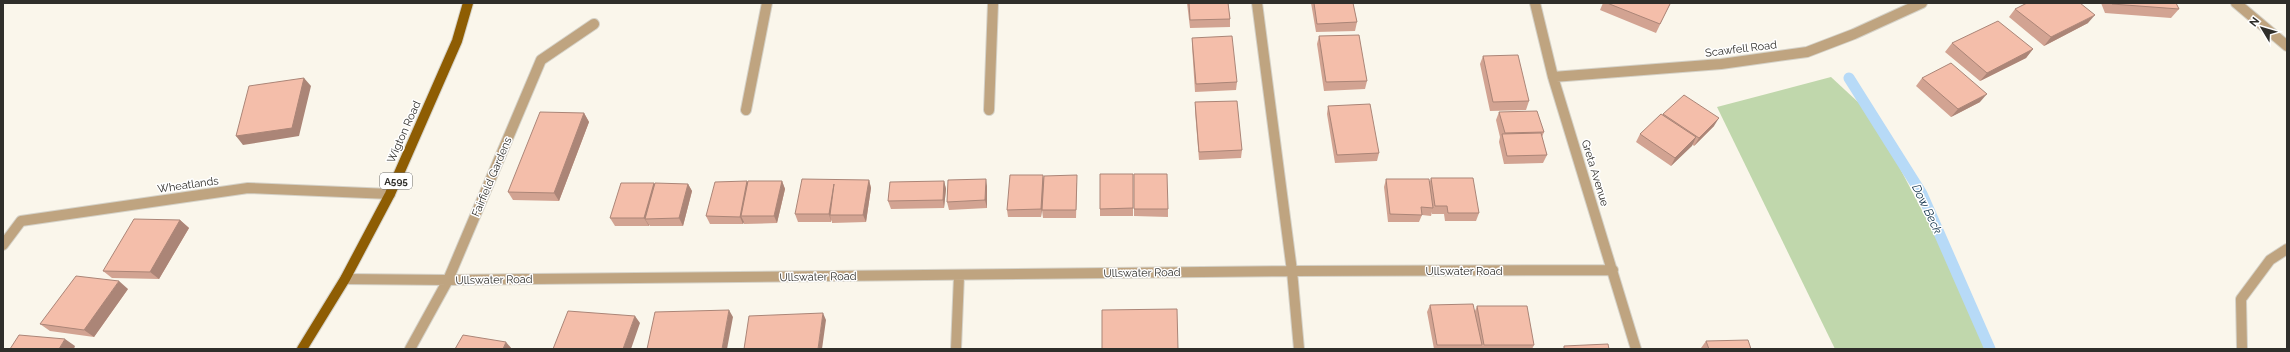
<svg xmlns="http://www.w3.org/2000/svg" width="2290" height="352" font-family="Raleway,sans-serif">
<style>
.green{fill:#c0d7ac}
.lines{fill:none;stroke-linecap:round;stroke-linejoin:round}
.stream{stroke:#b7daf7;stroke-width:11}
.minor-casing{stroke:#d5d2c8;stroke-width:12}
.primary-casing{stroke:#d5d2c8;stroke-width:12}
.minor{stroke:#bfa480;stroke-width:10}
.primary{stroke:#8e5d03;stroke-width:10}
.wall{fill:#d2a392}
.shaded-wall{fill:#ab8577}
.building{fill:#f4beaa;stroke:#ab8577}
.labels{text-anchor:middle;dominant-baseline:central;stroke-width:3;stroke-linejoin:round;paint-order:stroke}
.shield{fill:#fff;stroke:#6d6d6a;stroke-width:1}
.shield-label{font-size:10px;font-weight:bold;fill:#2f2e2a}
.street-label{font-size:11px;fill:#2f2e2a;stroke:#fff}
.water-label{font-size:12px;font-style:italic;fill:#0f3149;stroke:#fff}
</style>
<rect width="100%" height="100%" fill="#faf6eb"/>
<!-- green -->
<path class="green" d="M1831,77L1872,115L1959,281L1987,349H1835L1717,107Z"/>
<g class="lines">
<!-- stream -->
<path class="stream" d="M1849,78L1922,194L1990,349"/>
<!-- minor casing -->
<g class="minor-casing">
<path id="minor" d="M1257,3L1292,271L1299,349
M1535,3L1553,77L1636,349
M2236,3L2287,46
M1553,77L1721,64L1807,52L1854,34L1922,3
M746,110L767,3
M989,110L993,3
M3,245L21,221L248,188L390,194
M345,279L448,280L1292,271L1613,270
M410,349L448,280L541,60L594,24
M956,349L959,276
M2242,349L2241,299L2270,260L2287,249"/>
</g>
<!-- primary casing -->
<g class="primary-casing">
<path id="primary" d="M302,349L345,279L390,194L457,41L468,3"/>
</g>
<!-- minor -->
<use href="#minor" class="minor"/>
<!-- primary -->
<use href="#primary" class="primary"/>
</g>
<!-- wall -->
<path class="wall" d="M1187,3H1228L1230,19V27L1190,28Z
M1311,3H1353L1357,22L1355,31L1316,32Z
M1603,3H1669L1670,4L1656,33L1600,10Z
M2101,3H2176L2179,9L2171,18L2105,13Z
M2015,9L2088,23L2044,46L2009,17Z
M1319,36L1367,81L1365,89L1324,91L1317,44Z
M1192,38L1237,82L1236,90L1195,92L1192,46Z
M1952,43L2033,49L2026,58L1980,81L1945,52Z
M1483,56L1529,101L1526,110L1490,111L1480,64Z
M1922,78L1980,102L1951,117L1916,86Z
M1195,102L1242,150L1241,158L1199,160L1195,111Z
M1328,106L1379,153L1377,161L1335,163L1327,114Z
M1499,112L1544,132L1542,137L1547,155L1543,163L1504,164L1499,142L1500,137L1496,120Z
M584,113L589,122L559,201L513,200L508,192Z
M1663,114L1714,126L1694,146L1692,144L1671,166L1636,142L1640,134Z
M1133,174V216H1100V209Z
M1134,174L1168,209V217L1134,216Z
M1043,175L1044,183H1077L1076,218H1043L1042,210L1041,217H1008L1007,210Z
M1431,178L1479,213L1476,221H1445L1444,214H1432V212L1431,216L1422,215L1419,222H1388L1384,187L1386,179L1430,181Z
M869,180L871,188L866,222L832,223V220L831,222H798L795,214Z
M747,181L748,183L782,181L785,189L777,223L744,224V222L743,224H710L706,216Z
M944,181L946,189L944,208L891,209L888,201Z
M655,184H688L692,191L683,226H650L649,225V226H615L610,218Z
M987,186V208L949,210L947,202Z
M180,220L189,228L159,279L112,278L103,271Z
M128,289L94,337L50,331L40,324Z
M1430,305L1475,311L1477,306L1534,345L1532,349H1481L1480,348V349H1434L1427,312Z
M1706,341L1751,349H1701V348Z"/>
<!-- shaded-wall -->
<path class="shaded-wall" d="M2095,15L2088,23L2044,46L2051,37Z
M2033,49L2026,58L1980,81L1987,73Z
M304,78L311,86L299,136L243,145L236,136Z
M1987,94L1980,102L1951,117L1958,109Z
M584,113L589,122L559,201L554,193Z
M1719,118L1714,126L1694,146L1699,138Z
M1696,137L1692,146L1671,166L1675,158Z
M1043,175L1044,183L1041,217V209Z
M986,179L987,186V208L985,200Z
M869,180L871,188L866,222L863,215Z
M747,181L751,189L741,216L744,222L743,224L740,217Z
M782,181L785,189L777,223L774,216Z
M944,181L946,189L944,208L943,200Z
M654,183L658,191L645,219L649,225V226L644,218Z
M688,184L692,191L683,226L679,218Z
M834,184L830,215L831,222L829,214Z
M180,220L189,228L159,279L150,272Z
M119,281L128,289L94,337L84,330Z
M729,310L733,317L727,349H722Z
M823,313L826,320L822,349H818Z
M635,316L640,323L631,349H623Z
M65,339L75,346L74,349H59Z
M506,342L512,349H503Z"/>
<!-- building -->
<path class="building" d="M1189,3H1228L1230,19L1190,20Z
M1314,3H1353L1357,22L1317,24Z
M1607,3H1669L1670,4L1660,24Z
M2027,3H2080L2095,15L2051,37L2015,9Z
M2112,3H2176L2179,9L2112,4Z
M1998,21L2033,49L1987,73L1952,43Z
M1359,35L1367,81L1326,82L1319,36Z
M1232,36L1237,82L1196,84L1192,38Z
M1518,55L1529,101L1493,102L1483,56Z
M1951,63L1987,94L1958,109L1922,78Z
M304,78L292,128L236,136L249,86Z
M1684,95L1719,118L1699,138L1663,114Z
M1237,101L1242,150L1199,152L1195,102Z
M1370,104L1379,153L1337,155L1328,106Z
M1537,111L1544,132L1505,133L1499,112Z
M540,112L584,113L554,193L508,192Z
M1661,114L1696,137L1675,158L1640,134Z
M1541,133L1547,155L1507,156L1502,134Z
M1100,174H1133V208L1100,209Z
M1134,174H1167L1168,209H1134Z
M1010,175H1043L1041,209L1007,210Z
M1077,175L1076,210H1042L1044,176Z
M1431,178H1473L1479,213H1448L1447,206H1435Z
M802,179L869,180L863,215H830L834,184L829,214H795Z
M986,179L985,200L947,202L948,180Z
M1386,179H1429L1433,208L1421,207L1422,215L1390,214Z
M747,181L740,217L706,216L715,182Z
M748,181H782L774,216H741Z
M944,181L943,200L888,201L890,182Z
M621,183H654L644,218H610Z
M655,183L688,184L679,218L645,219Z
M134,219L180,220L150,272L103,271Z
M76,276L119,281L84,330L40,324Z
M1473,304L1482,345H1437L1430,305Z
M1477,306H1527L1534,345H1484Z
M1177,309L1178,349H1102V310Z
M729,310L722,349H647L655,312Z
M568,311L635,316L623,349H553Z
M823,313L818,349H744L749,316Z
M19,335L65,339L59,349H10Z
M463,335L506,342L503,349H455Z
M1748,340L1751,349H1709L1706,341Z
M1608,344L1609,349H1564V346Z"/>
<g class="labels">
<!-- shield labels -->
<rect class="shield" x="380" y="173" width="32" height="16" rx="3"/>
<g class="shield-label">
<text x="396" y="181">A595</text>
</g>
<!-- street labels -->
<g class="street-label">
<text transform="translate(1741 49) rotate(-7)">Scawfell Road</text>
<text transform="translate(404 132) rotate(-66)">Wigton Road</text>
<text transform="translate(1595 173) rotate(73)">Greta Avenue</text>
<text transform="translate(492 177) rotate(-67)">Fairfield Gardens</text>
<text transform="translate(188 185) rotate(-8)">Wheatlands</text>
<text x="1464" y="271">Ullswater Road</text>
<text transform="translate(1142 273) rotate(-1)">Ullswater Road</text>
<text transform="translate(818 277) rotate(-1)">Ullswater Road</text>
<text transform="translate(494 280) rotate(-1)">Ullswater Road</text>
</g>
<!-- water labels -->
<g class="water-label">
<text transform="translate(1927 209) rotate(64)">Dow Beck</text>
</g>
</g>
<!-- border -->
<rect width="2290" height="352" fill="none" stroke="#2f2e2a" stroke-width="8"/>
<!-- north arrow -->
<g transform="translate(2262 28) rotate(308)" stroke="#ffffff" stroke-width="3" paint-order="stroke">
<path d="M0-3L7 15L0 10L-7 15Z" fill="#2f2e2a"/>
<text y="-6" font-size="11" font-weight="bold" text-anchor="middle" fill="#2f2e2a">N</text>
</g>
</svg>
